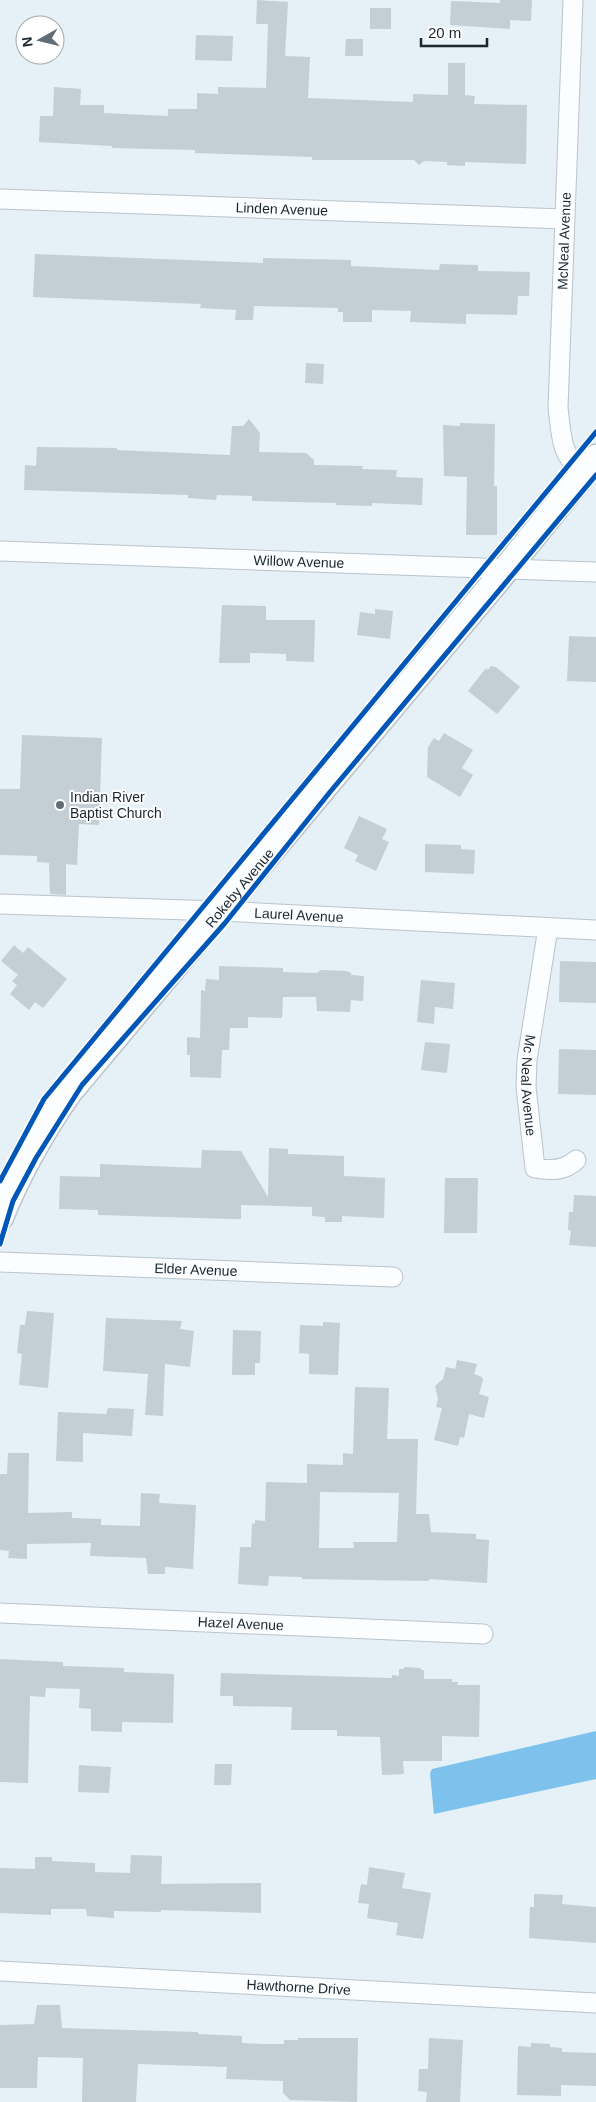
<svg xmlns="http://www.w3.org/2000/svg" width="596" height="2102" font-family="Arial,sans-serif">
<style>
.water{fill:#7dc2ec}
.building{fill:#c3ced5;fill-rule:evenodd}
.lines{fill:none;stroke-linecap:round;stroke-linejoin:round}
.street-casing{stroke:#bac4cc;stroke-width:21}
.secondary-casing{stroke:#bac4cc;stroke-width:29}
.street{stroke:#fbfdfe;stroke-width:19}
.secondary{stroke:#fbfdfe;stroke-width:26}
.cycleway-casing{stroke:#fff;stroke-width:8}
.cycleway{stroke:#0057b8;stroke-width:5}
.poi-dot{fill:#626d75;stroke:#fff;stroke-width:2}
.labels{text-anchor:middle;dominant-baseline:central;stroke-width:4;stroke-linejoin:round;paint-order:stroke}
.street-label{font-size:14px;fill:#1b272f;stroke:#fff}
.poi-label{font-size:14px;fill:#1b272f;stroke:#fff;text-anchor:start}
</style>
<rect width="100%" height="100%" fill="#e5f0f7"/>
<!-- water -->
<path class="water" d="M596,1731V1779L434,1814L430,1773L432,1769Z"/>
<!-- building -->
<path class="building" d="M257,0L288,2L285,56L310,57L308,98L413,102V94L448,95V63H465V95L475,96L474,104L527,105L526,164L465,162V166L447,165V162L424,161L419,165L414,160H312V157L195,153V150L112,148V146L39,142L40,116H53L54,87L81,89L80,105H104V113L168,116V109H197V93L218,94V87L266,88L268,24H256Z
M500,0H532L531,21L510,20V29L450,25L451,1L500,3Z
M370,8H391V29H370Z
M196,35L233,36L232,61L195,60Z
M346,39H363V56H345Z
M35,254L263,263V258L351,260V266L439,270L440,264L478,265V271L530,272L529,296H518L517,315L466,314V324L410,322L411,311L372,310V322H343V312H338V308L254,306L253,320H235L236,310L200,308L201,304L33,297Z
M306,363L324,364L323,384L305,383Z
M249,419L260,433L259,452L306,453L314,460V465L363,466L362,469L397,470L396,477L423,478L422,505L372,503V506L336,505V503L252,501V496L217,495L216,500L188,498V495L24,490L25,465L36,466L37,447L117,448V450L228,455H230L232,426H243Z
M460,423L495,424L494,486H497V535H466L467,477L444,476L443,425L460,426Z
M222,605L266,606V620H315L314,662L286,661V654L250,653V663H219Z
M375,609L393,611L390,639L357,635L360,612L375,614Z
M569,636L596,637V682L567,681Z
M491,666L496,667L520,687L497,714L468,691L486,668L488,670Z
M444,733L473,750L462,768L473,775L460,797L427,777L428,747L434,738L439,741Z
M22,735L102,738L99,825L79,824L77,865L66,864V895L50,894L49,863L37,862V856L0,855V789H20Z
M359,816L387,829L382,839L389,842L376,871L355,861L358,855L344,848Z
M425,844L461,845V849L475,850L474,874L425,872Z
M14,945L23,953L28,947L67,979L43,1008L35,1002L29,1010L10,994L17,985L12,981L18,975L1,961Z
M560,961L596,962V1003L559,1002Z
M219,966L283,968V972L317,973L321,970L346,971L351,973V975L364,976L363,1001L351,1000L350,1012L317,1011L316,997H283L282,1018L248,1017V1028H230L229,1050H222L221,1078L190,1077V1055H187V1037L200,1038L201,990L205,991L206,979L219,980Z
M421,980L455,983L453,1009L435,1007L434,1024L417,1022Z
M425,1042L450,1044L447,1073L421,1070Z
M559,1049L596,1050V1095L558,1094Z
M269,1148L288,1149V1154L344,1156V1176L385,1178L384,1218L342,1216V1222H325V1217L312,1216V1207L241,1205V1219H231L98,1215V1210L59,1209L60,1176L100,1177V1164L201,1168L202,1150L241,1151L268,1197Z
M445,1178H478L477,1233H444Z
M574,1195L596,1196V1247L569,1245L571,1231L568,1230L569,1212H573Z
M27,1311L54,1313L48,1388L19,1385L22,1354L17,1353L20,1325H25Z
M106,1318L182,1321L180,1329L194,1331L190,1367L165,1364L163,1416L145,1415L148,1374L103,1371Z
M323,1322L340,1323L338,1375L309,1374V1354L299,1353L300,1325L323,1326Z
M233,1330L261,1331L260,1363H255V1375H232Z
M457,1360L477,1364L474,1374L482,1377L483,1380L479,1394L489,1397L484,1418L469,1414L464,1438L460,1437L458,1446L434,1440L442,1408L436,1407L438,1399L435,1386L443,1379L446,1367L455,1369Z
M355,1387L389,1388L387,1439H418L416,1514H429L431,1532L476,1534V1539L489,1540L487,1583L429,1579V1581L302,1579V1577L269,1576L268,1586L238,1584L240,1547H251L252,1524L255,1523V1520L265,1521L266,1482L307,1483V1464L343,1465V1453L353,1454ZM320,1492L399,1493L397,1542H353L354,1548H319Z
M108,1408L134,1409L132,1436L83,1433V1462L56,1461L58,1412L106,1414Z
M8,1453H29L28,1513L72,1512V1518L101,1519V1525L140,1526L141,1493L160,1494L159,1503L196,1505L193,1569L165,1567V1574H148L146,1558L90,1556L91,1543L27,1544V1559L8,1558L9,1551L0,1550V1474H7Z
M0,1659L63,1662V1666L124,1668V1672L174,1674L173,1723L122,1722V1732L91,1731V1709L79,1708L80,1689L46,1688L45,1697L30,1696L28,1783L0,1782Z
M404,1667L421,1668V1670H424V1679H452V1682H458L457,1685H480L479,1737L442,1736V1761H403L404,1774L382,1775L380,1737L337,1736V1730H291L292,1707L233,1706V1696H220L221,1673L392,1678V1675L399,1676V1669H404Z
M215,1764H232L231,1785H214Z
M79,1765L111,1767L109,1793L78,1792Z
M131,1855L162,1856L161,1884L261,1883V1913L161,1910V1912L114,1911V1918L87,1916L86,1909H51V1915L0,1913V1868L35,1869V1857H52V1861L95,1863V1872L130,1873Z
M369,1867L405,1873L402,1888L431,1893L423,1939L396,1935L398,1923L367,1918L369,1904L358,1903L361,1884L367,1885Z
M534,1894L563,1895L562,1904L596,1907V1943L529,1938L530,1907H534Z
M37,2005H60L62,2028L198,2032V2034L242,2036V2043L262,2044H284V2040H298V2038H358L357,2102L290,2100L283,2093V2081L226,2079L227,2067L138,2064L136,2102H82L83,2058L38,2057L37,2088H0V2025L34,2024Z
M429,2038L463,2040L460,2102H426L427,2092L418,2091L419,2069H428Z
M531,2043L550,2044V2047L562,2048V2052L596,2053V2086L561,2085V2096L517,2095L518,2046L531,2047Z"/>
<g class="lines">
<!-- street casing -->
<g class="street-casing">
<g id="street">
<path d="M573,0L558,408C562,439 560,451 582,474"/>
<path id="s1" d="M0,199L564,219"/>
<path id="s2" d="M0,551L596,572"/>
<path id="s3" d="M0,904L220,911L596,930"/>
<path id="s4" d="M548,928L527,1060L526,1087L535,1168C550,1171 565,1171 576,1160"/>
<path id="s5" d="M0,1262L393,1277"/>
<path id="s6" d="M0,1613L483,1634"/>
<path id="s7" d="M0,1971L596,2003"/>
</g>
</g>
<!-- secondary casing -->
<g class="secondary-casing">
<g id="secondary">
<path id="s8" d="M0,1217C18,1173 41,1132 68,1093L507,568L596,458"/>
</g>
</g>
<!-- street -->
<use href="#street" class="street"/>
<!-- secondary -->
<use href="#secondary" class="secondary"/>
<!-- cycleway casing -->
<g class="cycleway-casing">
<path id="cycleway" d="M0,1181L44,1099L596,432
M0,1244L13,1201L36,1158L82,1085L225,923L330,792L596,475"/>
</g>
<!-- cycleway -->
<use href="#cycleway" class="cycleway"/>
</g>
<!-- markers -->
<circle class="poi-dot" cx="60" cy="805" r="5"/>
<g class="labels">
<!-- street labels -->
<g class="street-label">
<text stroke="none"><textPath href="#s1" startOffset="282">Linden Avenue</textPath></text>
<text transform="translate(564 241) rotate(-88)">McNeal Avenue</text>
<text stroke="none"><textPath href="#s2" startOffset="299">Willow Avenue</textPath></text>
<text stroke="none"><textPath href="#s8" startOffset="409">Rokeby Avenue</textPath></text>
<text stroke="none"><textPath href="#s3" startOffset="299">Laurel Avenue</textPath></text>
<text stroke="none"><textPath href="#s4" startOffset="159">Mc Neal Avenue</textPath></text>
<text stroke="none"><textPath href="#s5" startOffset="196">Elder Avenue</textPath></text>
<text stroke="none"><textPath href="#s6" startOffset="241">Hazel Avenue</textPath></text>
<text stroke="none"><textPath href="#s7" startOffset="299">Hawthorne Drive</textPath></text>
</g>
<!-- poi labels -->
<g class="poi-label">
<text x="70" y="797">Indian River<tspan x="70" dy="16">Baptist Church</tspan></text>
</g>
</g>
<!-- north arrow -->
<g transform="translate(40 40) rotate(262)"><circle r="24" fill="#ffffff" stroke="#a4a9ac"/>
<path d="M0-4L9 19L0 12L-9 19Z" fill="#626d75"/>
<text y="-8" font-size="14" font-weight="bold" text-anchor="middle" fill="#1b272f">N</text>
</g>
<!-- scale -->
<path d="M421 38v8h66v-8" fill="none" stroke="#1b272f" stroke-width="2.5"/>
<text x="428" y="38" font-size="15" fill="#1b272f" stroke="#ffffff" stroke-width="4" paint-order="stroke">20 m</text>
</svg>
